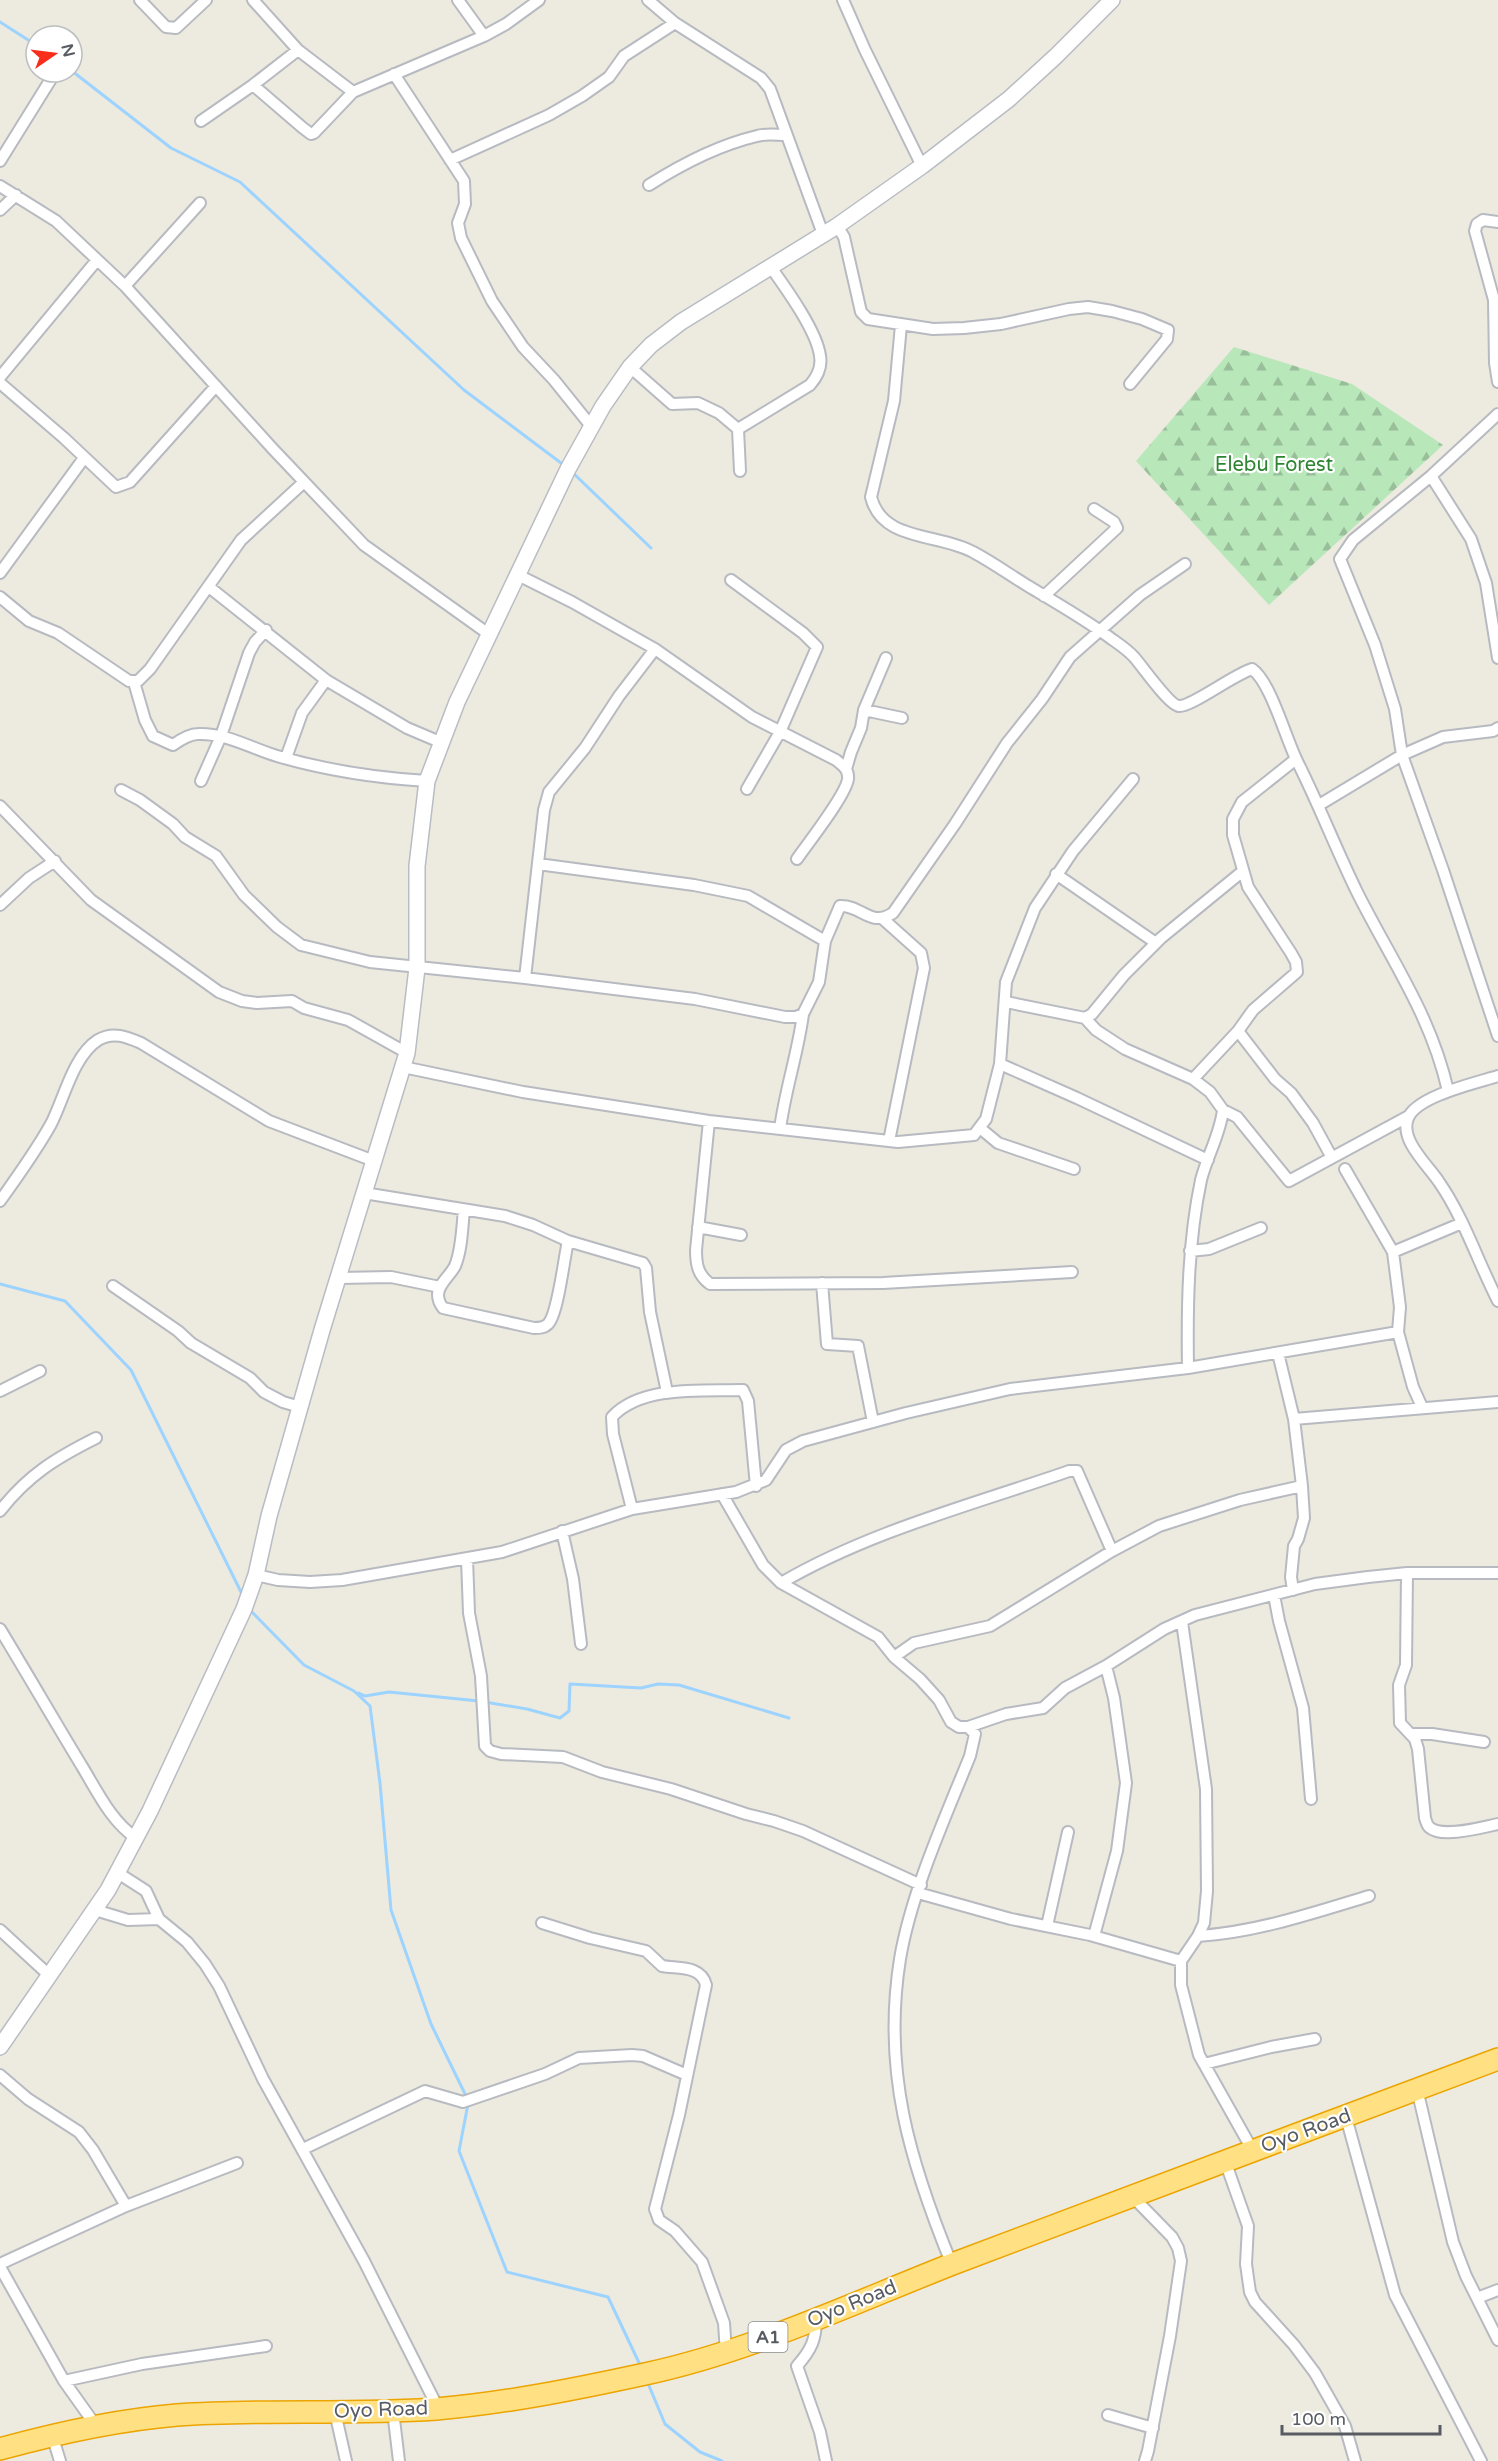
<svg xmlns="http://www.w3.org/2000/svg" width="1498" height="2461" font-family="'Varela Round',sans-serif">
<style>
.forest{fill:url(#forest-firs)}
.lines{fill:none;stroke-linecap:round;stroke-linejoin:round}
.stream{stroke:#9dd3ff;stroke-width:3}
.street-casing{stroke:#b7bac0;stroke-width:14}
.secondary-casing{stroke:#b8bcc3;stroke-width:18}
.highway-casing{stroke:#eca400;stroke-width:24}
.street{stroke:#fff;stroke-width:10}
.secondary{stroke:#fff;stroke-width:15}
.highway{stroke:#ffe184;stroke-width:21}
.labels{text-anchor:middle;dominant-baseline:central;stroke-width:4.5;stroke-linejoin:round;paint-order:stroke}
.shield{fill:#fff;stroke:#8a8d91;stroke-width:1.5}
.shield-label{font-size:18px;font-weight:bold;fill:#585c62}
.park-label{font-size:20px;fill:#2d8531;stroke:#fff}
.street-label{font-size:20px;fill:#585c62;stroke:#fff}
</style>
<defs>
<pattern id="forest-firs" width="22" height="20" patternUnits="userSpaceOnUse" patternTransform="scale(1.5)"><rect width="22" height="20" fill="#b8e7b9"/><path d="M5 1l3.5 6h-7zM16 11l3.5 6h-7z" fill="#98be9a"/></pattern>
</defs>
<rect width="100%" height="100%" fill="#edeadf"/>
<!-- forest -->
<path class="forest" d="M1234,347L1352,384L1443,445L1269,605L1136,461Z"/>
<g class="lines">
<!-- stream -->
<path class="stream" d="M0,22L36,45
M72,71L171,148L240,182L464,390L565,466
M572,472L651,548
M0,1284L65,1301L131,1370L243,1596
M250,1610L304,1665L354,1691L370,1706L380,1783L391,1910L431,2024L467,2098
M358,1693L365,1696L389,1692L479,1701
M485,1702L527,1709L560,1718L569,1711L570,1684L641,1688L658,1684L679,1685L789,1718
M468,2104L459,2151L507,2272L608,2297L641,2367
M647,2381L665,2424L700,2452L722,2461"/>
<!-- street casing -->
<g class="street-casing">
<path id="street" d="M140,0L166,27L176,28L206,0
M253,0L298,50L353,92
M458,0L484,36
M648,0L675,23L761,78L770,89L823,234
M843,0L865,50L922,166
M394,74L464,181L465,204L458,223L461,238L492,301L523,347L554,380L591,426
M253,85L303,128L311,134L314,133L353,92L484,36L506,24L539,0
M201,121L253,85L298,50
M450,160L549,115L582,96L609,77L624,56L675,23
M0,161L51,79
M649,185C682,164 719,145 757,136C766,133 777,135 786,135
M0,186L56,221L125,286L272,448L364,545L490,635
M0,210L16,195
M1498,222L1483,220L1477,224L1475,231L1494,300L1495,363L1498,382
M837,226L844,237L861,312L868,319L933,329L964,328L1001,324L1069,309L1088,307L1112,311L1142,319L1168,330L1167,339L1130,384
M125,286L200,203
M901,325L894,401L871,497C882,542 939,533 973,552C992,562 1010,575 1028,586C1055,602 1083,618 1109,637C1117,643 1127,649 1134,657C1143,667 1169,705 1179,706C1191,707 1233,675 1252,669C1271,682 1286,740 1298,763C1319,805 1336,849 1357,892C1391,960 1431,1015 1448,1091
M630,367L672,404L698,403L719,413L738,429L740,471
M0,377L97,260
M0,383L64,438L116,487L130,482L216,386
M1498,414L1431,476L1353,540L1340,559L1375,645L1395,709L1402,755L1443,870L1498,1036
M738,429L810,385C817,377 822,367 820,356C817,331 785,287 770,266
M1431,476L1471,539L1486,583L1498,658
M0,573L84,458
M518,575L572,602L655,649L752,717L836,760C842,765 849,769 848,779C846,795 808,843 797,859
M731,580L803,633L817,647L780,732L747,789
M209,587L326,680L407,728L440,742
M1044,596L1117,528L1114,522L1094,509
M0,597L29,621L58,633L129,681H138L150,669L241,540L304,482
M134,682L145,720L153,736L173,745C180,740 189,734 198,734C227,733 250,748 277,756C325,770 377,778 427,781
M864,710L902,718
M286,758L302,713L326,680
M846,769L851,752L861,728L864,710L886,658
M201,781L221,736L249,653L255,642L266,630
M121,790L140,800L173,824L185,837L216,856L244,895L277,927L301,945L370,962L525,978L695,999L785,1017H796L803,1014L819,982L825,941L840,906C862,905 870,928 893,913L955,824L1007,743L1042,699L1070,657L1140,595L1185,564
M1319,805L1402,755L1443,737L1493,731L1498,728
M0,806L91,900L219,992L242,1001L257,1003L292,1001L304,1008L348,1020L407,1053
M538,864L694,885L748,896L825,941
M1056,874L1156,943
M0,905L29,878L55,861
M883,919L921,953L924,968L889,1141
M525,978L544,810L549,792L585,748L619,696L655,649
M1006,1002L1085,1018L1092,1014L1124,975L1161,938L1243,871
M1085,1018L1096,1030L1125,1049L1193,1079L1210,1092L1223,1110L1237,1117L1289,1181L1409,1116
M1238,1031L1275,1079L1291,1093L1313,1123L1331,1156
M1000,1064L1077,1098L1208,1160
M403,1067L523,1092L709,1121L898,1142L974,1135L986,1119L1000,1064L1006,982L1035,908L1073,851L1133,779
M1498,1076C1476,1083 1417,1096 1408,1118C1399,1140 1428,1165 1439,1182C1464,1218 1478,1262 1498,1301
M1193,1079L1238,1031L1253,1010L1297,972L1296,962L1291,953L1248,887L1233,835V819L1242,802L1296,759
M709,1121L696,1250C696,1265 698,1275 710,1284L883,1283L1072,1272
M980,1128L998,1143L1074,1169
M780,1129C785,1090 798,1053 803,1014
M1345,1169L1393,1252L1400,1307L1398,1332L1413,1387L1422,1407
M364,1193L505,1216L533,1225L568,1241L643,1263L646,1268L650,1312L667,1392
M0,1201C18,1176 36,1151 51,1124C64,1099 73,1056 98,1040C113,1031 127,1037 141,1043L269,1121L374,1161
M464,1210C462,1228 462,1249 455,1266C450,1276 438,1284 438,1295C438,1300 440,1304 443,1308L534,1328C539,1328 544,1328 548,1324C558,1314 564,1258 568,1241
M698,1227L741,1235
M1190,1251L1209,1249L1261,1228
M1393,1252L1462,1223
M339,1278L391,1277L440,1287
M822,1283L827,1344L858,1346L873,1422
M113,1286L178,1331L191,1343L250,1378L264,1392L283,1402L300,1407
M1278,1353L1294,1419L1302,1486L1304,1518L1298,1539L1294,1546L1291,1577L1293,1590
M1188,1368C1187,1305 1188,1242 1201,1180C1207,1156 1220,1135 1223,1110
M0,1391L40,1371
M1294,1419L1498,1402
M722,1494L763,1565L781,1583L878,1637L894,1657L920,1679L939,1700L951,1722L959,1727H968L975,1734L970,1756C945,1818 911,1893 900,1959C882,2071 910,2162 952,2265
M632,1509L613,1434L612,1417C641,1385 703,1391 743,1390L748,1401L756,1486
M0,1511C28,1475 56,1458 96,1438
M562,1531L573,1579L581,1644
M467,1559L469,1613L481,1676L485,1746L490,1751L501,1754L563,1757L602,1772L671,1789L746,1814L774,1821L803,1831L921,1885
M1407,1573L1406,1665L1399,1685L1400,1723L1415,1739L1418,1749L1425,1818C1426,1821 1427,1825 1429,1827C1442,1839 1483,1827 1498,1824
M256,1575L278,1580L310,1582L342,1580L502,1552L632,1509L736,1492L766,1480L786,1450L803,1441L906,1413L1010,1389L1188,1368L1398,1332
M781,1583C870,1531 972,1505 1069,1471H1077L1112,1551
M1274,1595L1279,1621L1303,1708L1311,1799
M1182,1622L1206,1789L1207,1891L1204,1923L1198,1936L1181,1961V1985L1199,2055L1253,2151
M0,1629C28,1675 55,1722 83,1768C98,1793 112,1822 136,1838
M894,1657L914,1643L990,1626L1112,1551L1159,1526L1240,1500L1302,1486
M968,1727L1006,1714L1043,1708L1065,1688L1106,1666L1164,1629L1195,1615L1315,1584L1368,1577L1407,1573H1498
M1411,1734H1432L1484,1742
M118,1873L146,1891L159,1919L187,1942L205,1964L219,1986L263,2079L364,2261L438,2408
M918,1893L1011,1919L1090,1935L1181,1961
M95,1910L128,1920L159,1919
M542,1923L590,1938L646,1951L662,1966C678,1969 701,1965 706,1985L679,2115L655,2209L659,2220L675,2231L702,2262L724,2323L726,2353
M1047,1926L1068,1832
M0,1930L50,1976
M1094,1936L1117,1851L1126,1783L1114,1698L1106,1666
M1198,1936C1257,1932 1313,1913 1369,1896
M1204,2064L1271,2047L1315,2039
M0,2075L28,2099L79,2132L93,2150L126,2206L237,2163
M1417,2089L1453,2242L1466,2276L1498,2340
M1346,2117L1395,2295L1481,2461
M303,2149L425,2091L463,2102L545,2074L579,2058L632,2055L643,2056L687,2075
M1225,2161L1248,2226L1246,2264L1250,2292L1255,2302L1294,2345L1315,2373L1345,2426L1355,2461
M1132,2196L1172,2237L1178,2248L1181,2261L1170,2336L1148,2451L1145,2461
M0,2264L126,2206
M0,2267L64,2381L96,2426
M1477,2298L1498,2290
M816,2319C816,2340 811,2350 797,2366L820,2432L826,2461
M64,2381L142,2364L266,2346
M393,2411L399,2461
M335,2412L346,2461
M1108,2415L1153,2428
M52,2435L60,2461"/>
</g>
<!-- secondary casing -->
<g class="secondary-casing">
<path id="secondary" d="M0,2047L108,1890L150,1811L244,1609L256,1575L269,1516L322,1330L407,1053L417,968V866L427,781L457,702L568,469L603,406L630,367L651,345L681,322L837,226L922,166L1009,99L1056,56L1112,0"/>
</g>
<!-- highway casing -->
<g class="highway-casing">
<path id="highway" d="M0,2449C58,2433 117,2420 177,2415C263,2409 350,2415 436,2409C506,2403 576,2389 645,2374C752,2351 853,2303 955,2263C1135,2194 1317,2127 1498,2059"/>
</g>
<!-- street -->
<use href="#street" class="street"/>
<!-- secondary -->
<use href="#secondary" class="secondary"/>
<!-- highway -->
<use href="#highway" class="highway"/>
</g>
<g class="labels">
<!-- shield labels -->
<rect class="shield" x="748.5" y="2322" width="39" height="30" rx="4.5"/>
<g class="shield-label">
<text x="768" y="2337">A1</text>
</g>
<!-- park labels -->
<g class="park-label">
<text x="1274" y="465">Elebu Forest</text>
</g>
<!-- street labels -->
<g class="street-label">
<text transform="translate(1306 2131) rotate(-20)">Oyo Road</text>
<text transform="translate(852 2304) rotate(-22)">Oyo Road</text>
<text transform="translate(381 2410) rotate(-2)">Oyo Road</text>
</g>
</g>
<!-- north arrow -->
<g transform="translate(54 54) rotate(76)"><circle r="28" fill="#ffffff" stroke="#bcbec0" stroke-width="1.5"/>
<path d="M0-4.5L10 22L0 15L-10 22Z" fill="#f82d1a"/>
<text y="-9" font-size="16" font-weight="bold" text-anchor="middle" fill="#585c62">N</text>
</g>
<!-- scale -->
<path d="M1282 2425v9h158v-9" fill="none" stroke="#585c62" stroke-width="3"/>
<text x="1291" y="2425" font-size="18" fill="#585c62" stroke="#ffffff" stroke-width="4.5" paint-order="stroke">100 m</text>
</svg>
